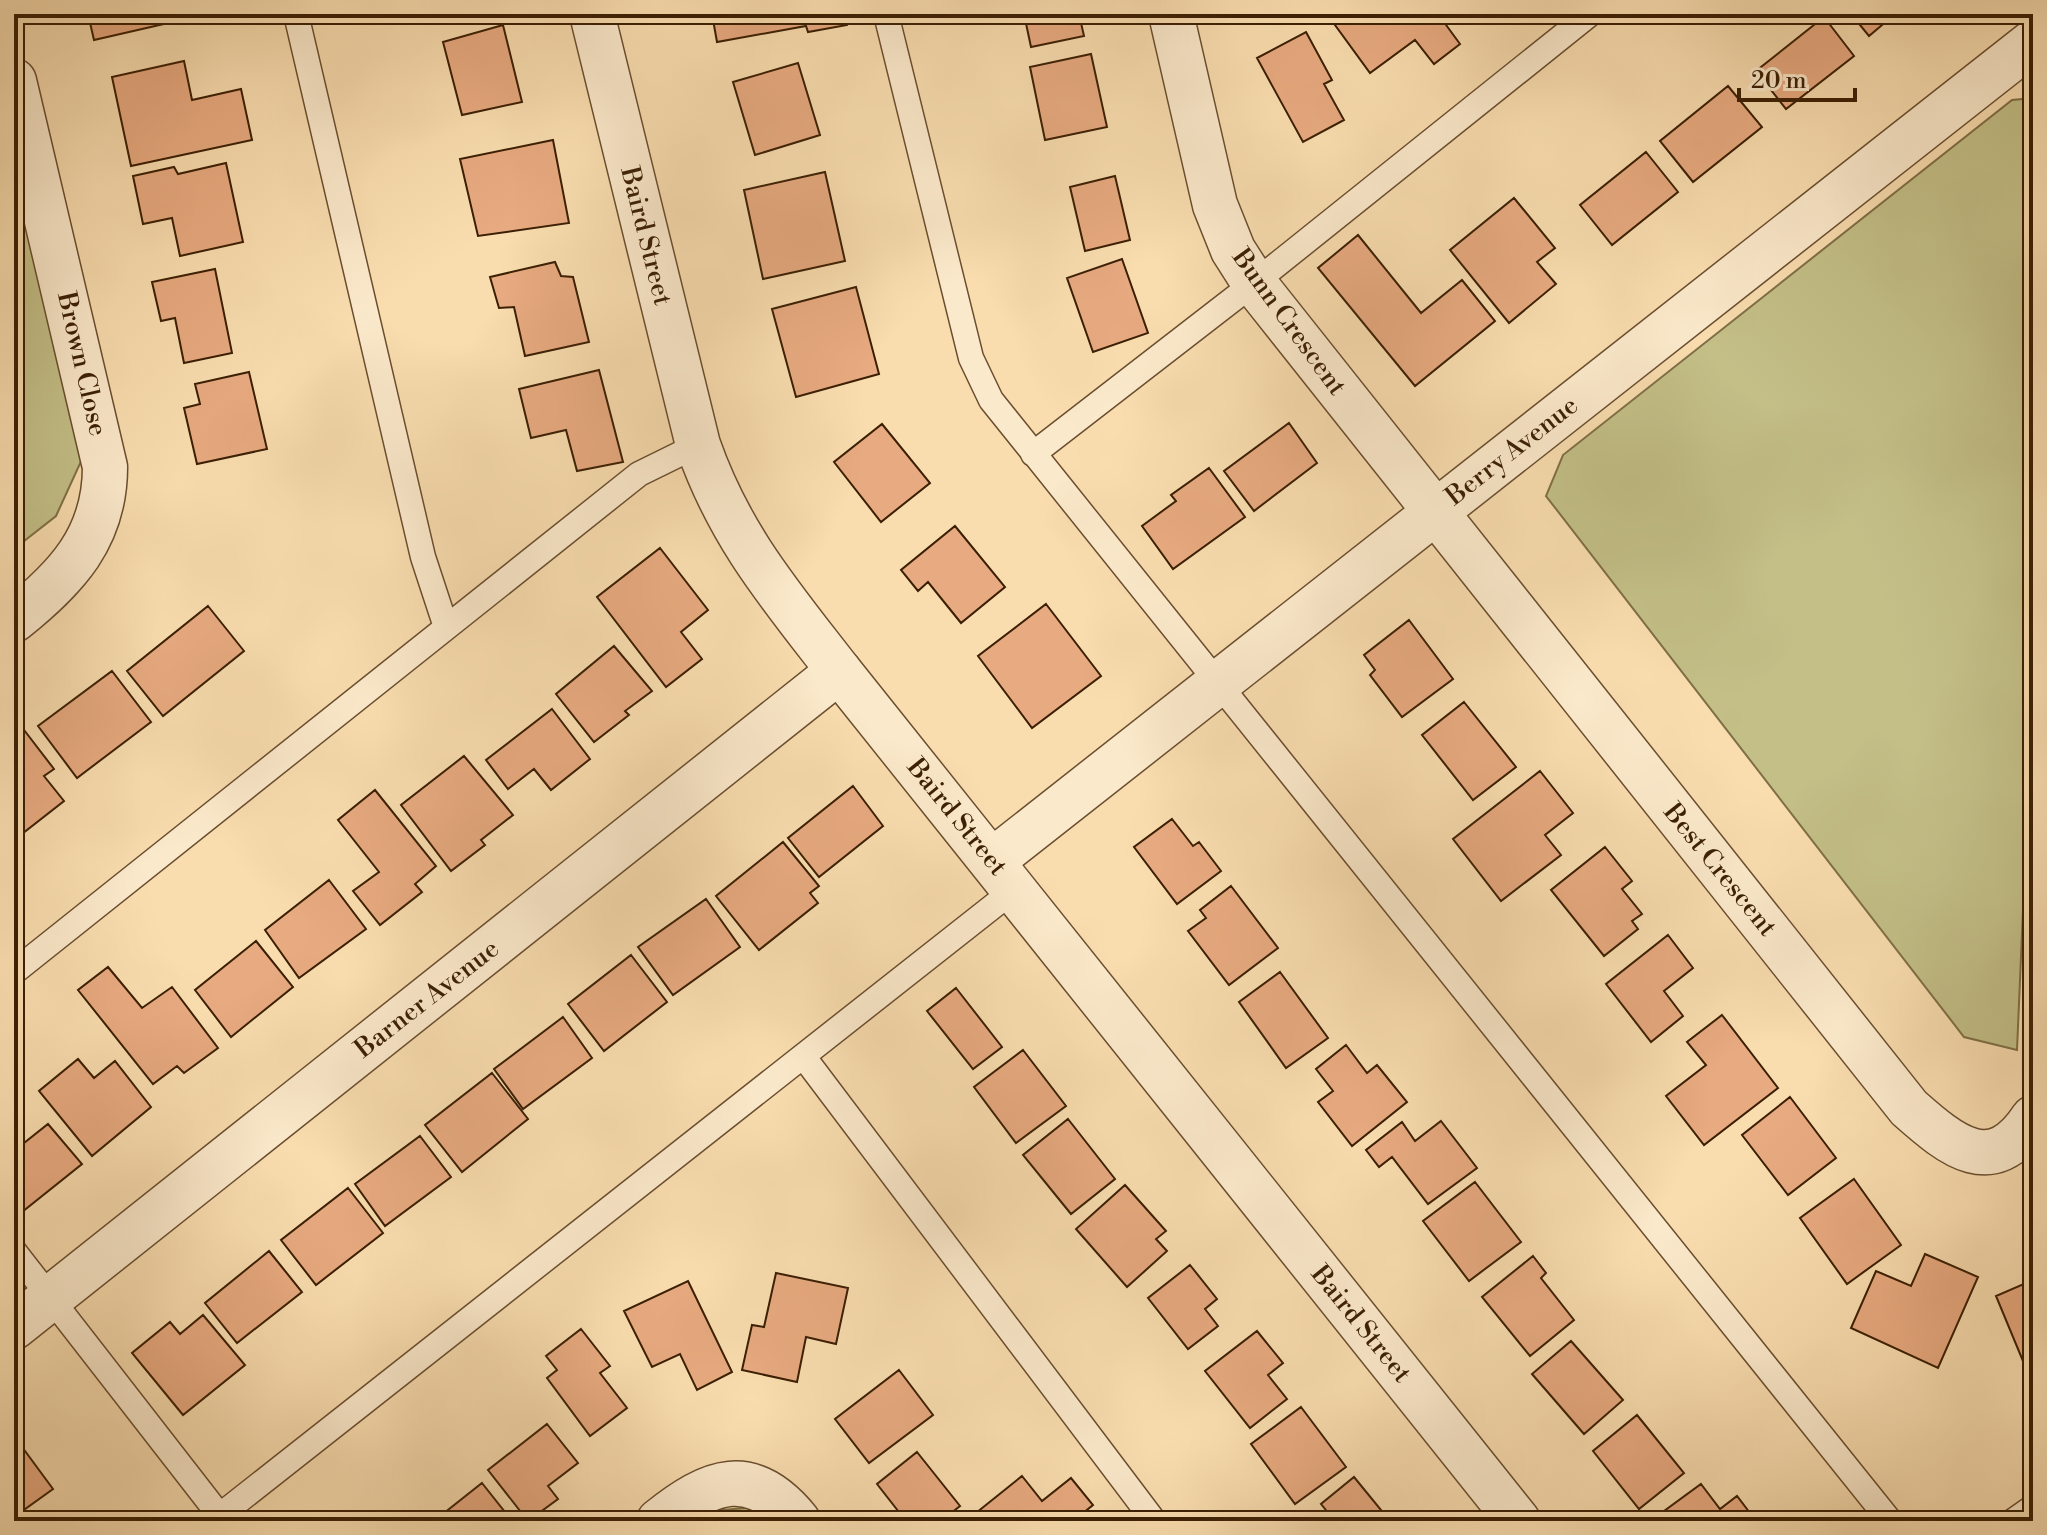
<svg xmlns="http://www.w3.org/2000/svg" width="2047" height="1535" font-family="'Libre Bodoni',serif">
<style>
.green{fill:#c3bf87;stroke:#7f6f46;stroke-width:2}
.building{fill:#e8aa80;stroke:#3b1f04;stroke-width:2}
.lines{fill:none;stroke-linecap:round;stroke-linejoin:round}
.service-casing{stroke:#6a4e2f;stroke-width:27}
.minor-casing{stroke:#6a4e2f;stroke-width:47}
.tertiary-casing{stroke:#6a4e2f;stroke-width:47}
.service{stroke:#fbe9cb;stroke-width:24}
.minor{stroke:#fbe9cb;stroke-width:44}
.tertiary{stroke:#fbe9cb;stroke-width:44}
.labels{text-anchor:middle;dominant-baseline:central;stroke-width:6;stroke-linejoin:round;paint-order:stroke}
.street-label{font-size:26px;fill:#3b1f04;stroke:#fbe9cb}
</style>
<rect width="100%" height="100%" fill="#f9ddaf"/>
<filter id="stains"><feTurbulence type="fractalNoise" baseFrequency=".0025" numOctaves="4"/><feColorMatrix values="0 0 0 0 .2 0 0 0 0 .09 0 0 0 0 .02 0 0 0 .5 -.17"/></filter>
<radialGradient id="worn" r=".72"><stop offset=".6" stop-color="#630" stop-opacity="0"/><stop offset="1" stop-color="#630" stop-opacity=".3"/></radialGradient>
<!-- green -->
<path class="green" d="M2033,98V676L2017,1050L1964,1037L1546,496L1563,455L2012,100Z
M14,103L94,433L56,516L14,549Z
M771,1506L783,1521H697L710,1511Z"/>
<!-- building -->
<path class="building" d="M88,14H175L177,21L94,40Z
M712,14H846L847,25L808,32L806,26L717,42Z
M1024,14H1079L1084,36L1031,47Z
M1327,14H1438L1460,44L1434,64L1415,40L1370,73Z
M1851,14H1895L1869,36Z
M1824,17L1854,56L1786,109L1756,71Z
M503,25L522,102L462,115L443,42Z
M1306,32L1332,80L1324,84L1344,120L1303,142L1257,58Z
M1091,54L1107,127L1045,140L1030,67Z
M184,61L192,100L241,89L252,140L131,166L112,77Z
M798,63L820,135L755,155L733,82Z
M1728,86L1762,127L1693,182L1660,141Z
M553,140L569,223L478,236L460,159Z
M1646,152L1678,192L1612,245L1580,205Z
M226,163L243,242L180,256L172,218L143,224L133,176L174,167L178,174Z
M825,172L845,261L763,279L744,190Z
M1115,176L1130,240L1085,251L1070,187Z
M1514,198L1555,248L1537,262L1556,284L1509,323L1450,250Z
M1358,235L1421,313L1462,280L1495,321L1415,386L1318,268Z
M1122,259L1148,333L1093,352L1067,278Z
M555,262L561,276L573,277L589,342L525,356L514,307L499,308L490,277Z
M215,269L232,353L184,363L175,318L161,321L152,282Z
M856,287L879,374L796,397L772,309Z
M599,370L623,462L577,471L566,430L531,438L519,389Z
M249,372L267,449L197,464L184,408L200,404L195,384Z
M1289,423L1317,463L1254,511L1224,471Z
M882,424L930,483L881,522L834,462Z
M1209,468L1245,517L1173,569L1142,526L1176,501L1171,495Z
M955,526L1005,587L961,623L928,582L918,591L901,570Z
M660,548L708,610L681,632L702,659L666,687L597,597Z
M1046,604L1101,676L1032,728L978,656Z
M208,606L244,651L163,716L127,671Z
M1409,620L1453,679L1402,717L1370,675L1375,670L1364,655Z
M614,646L652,691L625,711L629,715L594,742L556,694Z
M112,671L151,722L77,778L38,726Z
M1464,702L1516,767L1473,800L1422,735Z
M552,709L590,759L551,790L534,769L508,789L486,760Z
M21,726L54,769L44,776L64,801L18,837L14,832V731Z
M464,756L513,815L481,840L485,845L451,871L401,805Z
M1540,771L1573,813L1545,835L1561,855L1501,901L1453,839Z
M853,786L883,826L819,877L788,838Z
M375,790L436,866L415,884L422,892L380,925L353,891L379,872L338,820Z
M1172,819L1193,846L1199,842L1221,871L1177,904L1134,847Z
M783,842L819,886L810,893L818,903L759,950L716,896Z
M1605,847L1632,881L1622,889L1642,914L1632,921L1638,929L1604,956L1551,890Z
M329,880L366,929L299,978L265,930Z
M1231,886L1278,948L1229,985L1188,931L1206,918L1200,910Z
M706,899L740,947L673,995L638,947Z
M1668,935L1693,968L1664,991L1683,1016L1651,1042L1606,984Z
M256,941L293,987L231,1037L195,990Z
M631,955L667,1002L604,1051L568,1004Z
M108,967L142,1008L172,987L218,1048L184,1073L177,1066L153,1084L78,990Z
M1280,972L1328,1038L1286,1068L1239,1002Z
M956,988L1002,1047L973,1069L927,1011Z
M1722,1015L1778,1088L1704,1145L1666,1096L1706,1065L1687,1042Z
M563,1017L592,1058L523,1109L494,1069Z
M1346,1045L1367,1073L1377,1065L1407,1102L1352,1146L1318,1102L1333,1091L1316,1069Z
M1023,1050L1066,1106L1016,1143L974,1087Z
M78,1059L94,1078L115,1061L151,1107L92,1156L39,1091Z
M492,1073L528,1119L462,1172L425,1125Z
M1790,1097L1836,1158L1788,1195L1742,1135Z
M1068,1119L1115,1179L1071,1214L1023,1155Z
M1441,1121L1477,1168L1428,1204L1392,1157L1379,1167L1366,1150L1402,1122L1415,1141Z
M48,1124L82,1164L22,1212L14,1202V1151Z
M420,1136L451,1177L385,1226L355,1184Z
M1854,1179L1901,1245L1847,1284L1800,1218Z
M1475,1182L1521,1242L1469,1281L1423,1221Z
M1125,1185L1166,1231L1156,1239L1167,1251L1127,1287L1076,1229Z
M348,1188L383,1233L316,1285L281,1240Z
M269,1251L302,1292L237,1343L205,1303Z
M1925,1254L1978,1277L1938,1368L1851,1328L1876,1271L1911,1286Z
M1533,1256L1546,1273L1541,1278L1574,1320L1530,1356L1482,1297Z
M1190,1265L1217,1299L1205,1309L1218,1326L1188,1349L1148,1298Z
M776,1273L848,1288L836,1344L806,1337L797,1382L742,1370L752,1325L764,1327Z
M2033,1280V1377L2030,1378L1996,1296Z
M688,1281L732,1372L697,1390L680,1354L652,1367L624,1311Z
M203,1315L245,1365L183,1415L132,1353L170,1322L180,1334Z
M581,1329L610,1366L600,1373L627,1408L590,1436L547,1378L557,1370L546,1356Z
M1257,1331L1283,1363L1268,1375L1287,1399L1250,1428L1205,1371Z
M1571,1341L1623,1400L1584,1434L1532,1374Z
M899,1370L933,1415L869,1463L835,1419Z
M1301,1407L1346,1467L1295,1504L1251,1444Z
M1637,1415L1684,1473L1639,1509L1593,1451Z
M547,1424L578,1463L548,1486L558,1499L528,1521L488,1470Z
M14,1436L53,1489L14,1517Z
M917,1452L960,1506L941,1521H906L877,1484Z
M1022,1476L1042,1501L1071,1478L1093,1505L1073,1521L1048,1518L1044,1521H966Z
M1354,1477L1390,1521H1321L1329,1514L1321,1504Z
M482,1483L512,1521H434Z
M1701,1484L1720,1509L1737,1496L1756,1521H1665L1660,1514Z"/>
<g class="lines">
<!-- service casing -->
<g class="service-casing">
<path id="service" d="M296,14L423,557L445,624
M886,14L971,358L991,400L1890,1521
M1033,454L1254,283L1590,14
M14,972L639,474L698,445
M803,1056L1154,1521
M14,1251L220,1516
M213,1521L1015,889
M2013,1521L2033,1507"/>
</g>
<!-- minor casing -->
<g class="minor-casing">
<path id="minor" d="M1171,14L1215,205L1233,250L1254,283L1909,1108C1952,1146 1992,1180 2033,1118
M14,81L105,467C105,538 66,578 14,620
M992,861L2033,42
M14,1327L839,671
M659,1521C710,1480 751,1463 798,1521"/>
</g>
<!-- tertiary casing -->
<g class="tertiary-casing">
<path id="tertiary" d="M592,14L698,445C730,537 781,596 839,671L1518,1521"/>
</g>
<!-- service -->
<use href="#service" class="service"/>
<!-- minor -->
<use href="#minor" class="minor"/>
<!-- tertiary -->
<use href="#tertiary" class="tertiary"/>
</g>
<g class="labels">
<!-- street labels -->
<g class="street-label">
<text transform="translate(646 236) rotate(76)">Baird Street</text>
<text transform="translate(1289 322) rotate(54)">Bunn Crescent</text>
<text transform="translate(82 364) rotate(77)">Brown Close</text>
<text transform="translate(1512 451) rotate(-38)">Berry Avenue</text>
<text transform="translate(957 817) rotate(51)">Baird Street</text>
<text transform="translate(1720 870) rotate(51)">Best Crescent</text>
<text transform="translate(427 999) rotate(-38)">Barner Avenue</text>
<text transform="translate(1361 1324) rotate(51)">Baird Street</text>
</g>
</g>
<!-- margin -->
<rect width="2047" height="1535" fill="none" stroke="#f9ddaf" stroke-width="48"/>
<rect x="16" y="16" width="2015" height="1503" fill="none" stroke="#3b1f04" stroke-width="4"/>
<rect x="24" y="24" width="1999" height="1487" fill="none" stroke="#3b1f04" stroke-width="2"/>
<!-- scale -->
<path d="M1739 88v12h116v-12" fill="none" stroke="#3b1f04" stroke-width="4"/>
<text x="1751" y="88" font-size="24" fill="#3b1f04" stroke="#fbe9cb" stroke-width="6" paint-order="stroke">20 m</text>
<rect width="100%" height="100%" filter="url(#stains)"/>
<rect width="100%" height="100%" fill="url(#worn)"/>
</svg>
